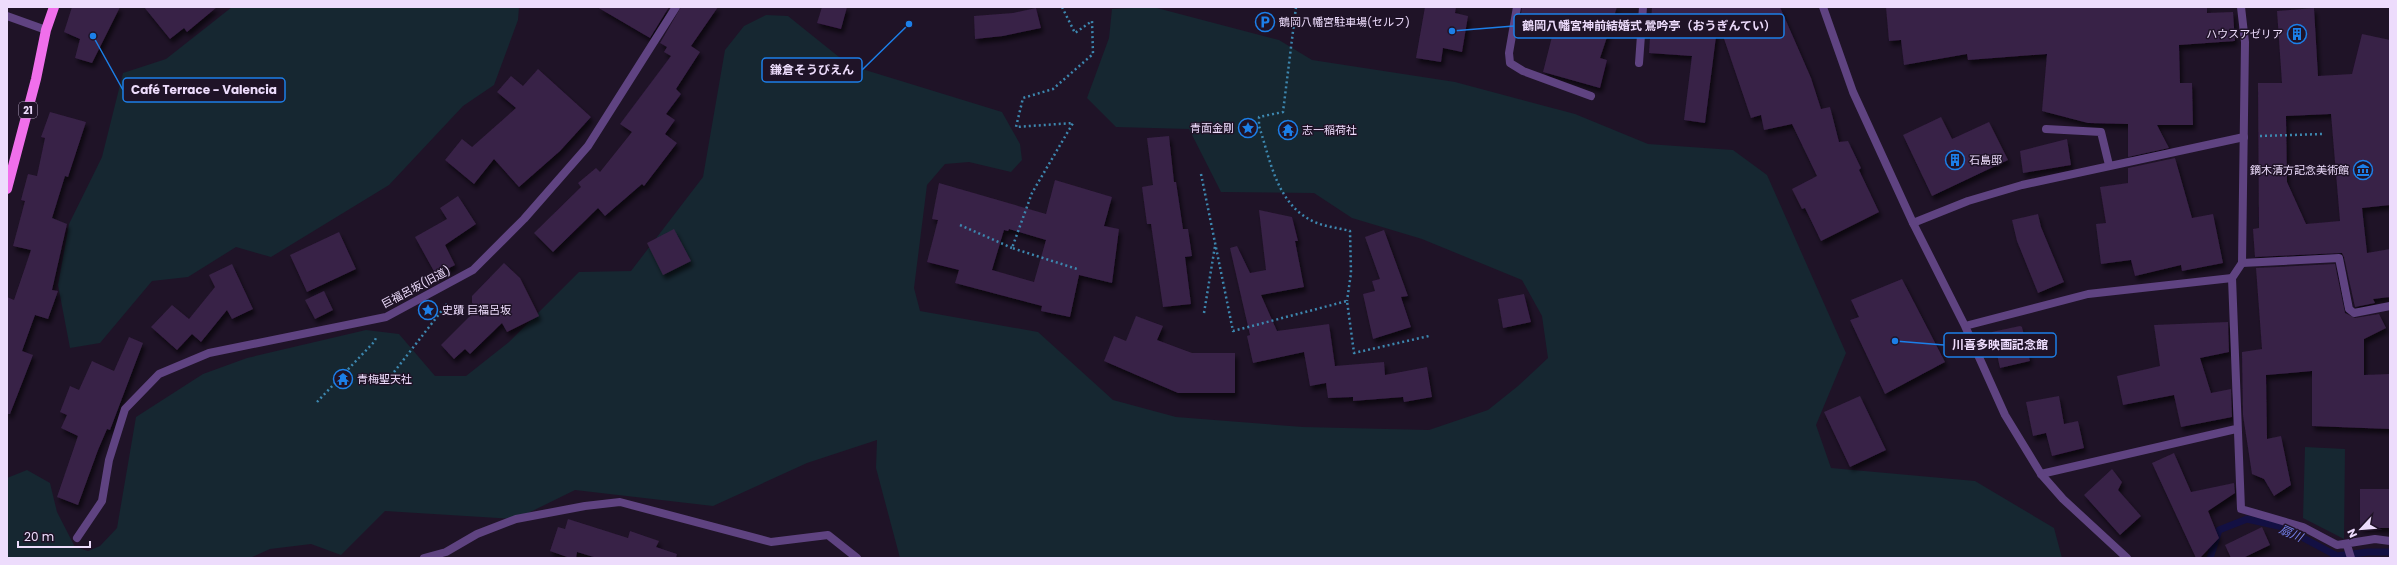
<svg xmlns="http://www.w3.org/2000/svg" width="2397" height="565" font-family="Poppins,'Noto Sans JP',sans-serif">
<style>
.green{fill:#162731}
.lines{fill:none;stroke-linecap:round;stroke-linejoin:round}
.stream{stroke:#131043;stroke-width:7}
.building{fill:#382146;fill-rule:evenodd;filter:url(#shadow)}
.path{stroke:#3d87af;stroke-width:2.5;stroke-dasharray:2 3;stroke-linecap:butt}
.service{stroke:#5f4381;stroke-width:8}
.minor{stroke:#5f4381;stroke-width:8}
.primary{stroke:#f06feb;stroke-width:10}
.labels{text-anchor:middle;dominant-baseline:central;stroke-width:3;stroke-linejoin:round;paint-order:stroke}
.shield{fill:#1f1327;stroke:#afa0bc;stroke-width:1}
.shield-label{font-size:10px;font-weight:bold;fill:#eddcfc}
.poi-label{font-size:11px;fill:#eddcfc;stroke:#1f1327;text-anchor:start}
.street-label{font-size:11px;fill:#eddcfc;stroke:#1f1327}
.water-label{font-size:12px;font-style:italic;fill:#7584f1;stroke:#1f1327}
.leader{fill:none;stroke:#1c7fe8;stroke-width:1.5}
.callout-dot{fill:#1c7fe8;stroke:#1f1327;stroke-width:1.5}
.callout{fill:#1f1327;stroke:#1c7fe8;stroke-width:1.5}
.callout-label{font-size:12px;text-anchor:middle;font-weight:bold;fill:#eddcfc}
</style>
<defs>
<filter id="shadow"><feDropShadow dx="2.5" dy="4.5" stdDeviation="2" flood-color="#0009"/></filter>
</defs>
<rect width="100%" height="100%" fill="#1f1327"/>
<!-- green -->
<path class="green" d="M232,7H519L518,20L494,85L463,106L389,185L271,257L236,247L188,277L152,281L100,343L70,348L58,285L69,224L102,157L123,73L166,59Z
M1153,7L1279,40L1312,60L1455,82L1575,114L1648,144L1733,150L1767,175L1846,353L1816,425L1831,468L1975,481L2054,528L2062,558H900L876,468L877,440L807,463L713,506L575,490L516,519L385,511L341,555L311,544L270,549L250,558H7V478L27,470L50,483L57,512L75,547L88,551L100,546L117,528L136,417L203,374L247,358L366,330L399,334L435,376H466L509,342L579,272L631,271L703,177L725,50L744,26L766,15L788,16L849,65L1002,112L1020,144L1022,160L1011,172L969,162L945,164L927,185L914,288L920,311L1038,332L1113,400L1176,417L1303,427L1429,430L1488,410L1518,386L1548,358L1542,316L1522,280L1422,239L1352,218L1314,193L1221,192L1189,129L1116,127L1087,98L1109,38L1112,9Z
M2305,447L2345,449L2344,539L2303,518Z"/>
<g class="lines">
<!-- stream -->
<path class="stream" d="M2210,558L2219,530L2247,519L2283,527L2337,556L2368,552H2390"/>
</g>
<!-- building -->
<path class="building" d="M72,7H120L92,63L75,58L80,39L64,32Z
M144,7H217L187,32L184,28L170,39Z
M597,7H669L650,38Z
M681,7H718L691,46L700,52L676,89L681,94L666,114L675,120L665,134L677,143L644,186L642,184L605,216L598,208L553,252L534,233L581,187L578,183L596,168L600,172L632,132L620,124L671,56L664,52L667,47L660,43Z
M822,7H847L841,29L817,23Z
M1425,7H1456L1455,13L1468,16L1462,52L1443,48L1441,62L1416,58Z
M1522,7H1617L1600,58L1607,60L1600,88L1543,72L1555,25L1521,14Z
M1652,7H1780L1811,78L1821,109L1830,107L1839,142L1848,141L1861,168L1859,170L1879,212L1821,241L1805,208L1802,209L1792,189L1817,176L1792,124L1764,130L1761,115L1751,118L1718,21L1705,123L1684,120L1692,56L1649,53Z
M1886,7H2207V13L2233,12L2235,41L2179,45L2180,83H2192L2193,125H2157L2169,148L2128,157V124L2088,123L2042,111L2047,54L1968,60L1967,54L1904,65L1901,40L1889,41Z
M1036,8L1041,28L1003,36L975,39L974,16L1013,13Z
M2314,8L2318,76L2352,74L2362,34L2390,40V205L2362,208L2367,253L2390,249V297L2373,299L2375,303L2355,307L2344,257L2342,253L2255,257L2253,229L2259,228L2258,83H2282L2277,11ZM2331,114L2340,221L2306,224L2287,182L2286,116Z
M538,69L591,117L560,151L519,187L494,159L474,184L445,160L462,139L472,147L516,108L497,92L511,76L523,86Z
M50,112L86,122L68,177L65,176L52,218L67,224L52,290L58,291L48,319L35,315L22,351L33,355L10,414H7V297L14,300L31,250L13,246L25,201L21,200L28,174L37,176L45,138L41,137Z
M1941,117L1952,139L1989,122L2008,160L1932,196L1903,135Z
M1169,136L1174,182H1176L1183,229H1188L1192,256L1185,257L1191,304L1163,307L1151,224H1147L1142,187L1153,185L1147,138Z
M2067,139L2071,165L2023,173L2020,151Z
M2175,158L2192,218L2213,214L2223,263L2182,271L2181,265L2135,276L2131,260L2101,264L2096,224L2106,223L2100,187L2128,183V168Z
M1055,180L1112,197L1104,226L1119,229L1112,283L1079,275L1070,317L1041,311L1042,306L955,283L959,270L927,262L938,220L932,219L939,183L1046,214ZM1009,229L1046,240L1034,282L992,270L1004,230L1008,231Z
M458,196L476,224L445,245L455,265L436,275L415,237L447,219L440,208Z
M1259,210L1292,217L1298,241H1295L1304,287L1261,295L1277,331L1329,324L1335,366L1384,362L1385,375L1427,367L1432,397L1404,402L1403,397L1353,401V397L1328,398L1326,383L1310,386L1304,352L1253,363L1247,336L1250,335L1230,248L1237,246L1250,273L1266,270Z
M2038,214L2041,227L2064,282L2038,293L2017,241L2012,220Z
M674,229L691,261L663,275L647,243Z
M1384,230L1408,296L1401,297L1411,327L1373,339L1363,294L1375,291L1372,281L1380,279L1365,237Z
M339,232L356,269L307,292L290,255Z
M504,263L520,278L539,316L507,332L502,323L470,354L465,349L454,359L441,345L478,308L472,303V296Z
M232,264L253,309L232,319L227,310L201,342L192,334L177,350L151,327L172,305L189,319L215,287L209,275Z
M2335,264L2345,313L2355,318L2379,314L2386,328L2364,339V375L2390,374V429L2312,426V371L2266,375L2267,439L2281,436L2291,485L2274,496L2264,479L2252,474L2243,415L2242,352L2262,349L2256,268Z
M1902,279L1945,362L1885,394L1850,320L1859,317L1851,300Z
M324,291L333,310L315,319L305,300Z
M1524,294L1531,322L1503,328L1498,299Z
M1136,316L1163,326L1157,340L1192,353H1235V393H1178L1104,361L1114,336L1126,341Z
M2228,322L2229,352L2200,358L2211,393L2231,389L2232,417L2181,427L2174,395L2123,405L2117,376L2160,366L2154,325Z
M2020,326L2022,327L2030,361L2000,368L1992,332Z
M129,337L143,343L110,430L107,429L98,450L78,505L57,497L78,436L61,428L67,415L60,412L70,386L79,390L92,361L114,371Z
M1860,396L1886,450L1850,467L1824,412Z
M2059,396L2064,424L2078,421L2084,448L2052,456L2046,433L2033,436L2026,402Z
M2174,453L2191,492L2234,483L2235,493L2208,511L2219,538L2200,558H2196L2152,463Z
M2112,469L2122,482L2118,490L2141,516L2120,535L2084,495Z
M2360,489H2390V528H2360Z
M568,519L628,538L630,531L659,541L656,547L677,554L676,558H597L577,552L576,558H570L550,551L558,527L565,529Z
M2262,527L2270,545L2243,558H2231L2225,545Z"/>
<g class="lines">
<!-- path -->
<path class="path" d="M1062,7L1075,33L1092,21L1093,54L1053,89L1023,98L1016,127L1073,123L1032,193L1012,248L1077,269
M1296,7L1283,112L1259,117V126C1271,162 1277,207 1317,223C1327,227 1339,228 1350,231L1351,273L1347,301
M2260,136L2323,134
M1201,174L1233,331L1347,301L1354,353L1429,336
M960,225L1012,248
M1204,313L1215,246
M394,372L447,304
M317,402L374,342L377,336"/>
<!-- service -->
<path class="service" d="M1517,7L1509,53L1510,63L1523,71L1591,96
M1639,63L1643,7
M2046,129L2101,132L2109,165
M1913,223L1968,201L2022,185L2244,137
M2242,263L2339,258L2349,309L2354,313L2390,306
M2232,278L2241,509L2303,527L2337,545L2375,539L2390,541
M2041,474L2236,429
M2347,545L2351,558
M424,558L446,552L477,534L516,519L585,506L620,502L771,542L828,535L857,558"/>
<!-- minor -->
<path class="minor" d="M1823,7L1853,92L1913,223L1965,326L2005,415L2041,474L2063,499L2127,558
M7,16L46,30
M1965,326L2088,294L2232,278L2242,263L2245,42L2241,7
M77,538L102,501L109,460L125,409L159,374L209,353L386,317L473,270L524,219L588,146L676,7"/>
<!-- primary -->
<path class="primary" d="M7,189L36,79L46,30L54,7"/>
</g>
<!-- icons -->
<defs>
<g id="parking-ring" transform="scale(1)"><circle r="9.5" fill="#1f1327" stroke="#1c7fe8" stroke-width="1.5"/><path d="M-3.5-5.5H1a3.5 3.5 0 0 1 0 7H-1V5.5H-3.5ZM-1-3.4V-.6H.8a1.4 1.4 0 0 0 0-2.8Z" fill="#1c7fe8"/></g>
<g id="building-ring" transform="scale(1)"><circle r="9.5" fill="#1f1327" stroke="#1c7fe8" stroke-width="1.5"/><path d="M-4-6H4V6H1V3H-1V6H-4ZM-2.5-4.3h1.7v1.8h-1.7ZM.8-4.3h1.7v1.8H.8ZM-2.5-1h1.7V.8h-1.7ZM.8-1h1.7V.8H.8Z" fill="#1c7fe8"/></g>
<g id="sight-ring" transform="scale(1)"><circle r="9.5" fill="#1f1327" stroke="#1c7fe8" stroke-width="1.5"/><path d="M0-6L1.8-2.2L6-1.7L2.9 1.2L3.7 5.4L0 3.3L-3.7 5.4L-2.9 1.2L-6-1.7L-1.8-2.2Z" fill="#1c7fe8"/></g>
<g id="temple-ring" transform="scale(1)"><circle r="9.5" fill="#1f1327" stroke="#1c7fe8" stroke-width="1.5"/><path d="M0-6L5-2H3V0L6.5 2.5H4V6H1.5V3h-3V6H-4V2.5H-6.5L-3 0V-2H-5Z" fill="#1c7fe8"/></g>
<g id="museum-ring" transform="scale(1)"><circle r="9.5" fill="#1f1327" stroke="#1c7fe8" stroke-width="1.5"/><path d="M0-6L6-3V-2H-6V-3ZM-5-1h2V3h-2ZM-1-1h2V3h-2ZM3-1h2V3H3ZM-6 4H6V6H-6Z" fill="#1c7fe8"/></g>
</defs>
<g fill-rule="evenodd">
<use href="#parking-ring" x="1265" y="22"/>
<use href="#building-ring" x="2297" y="34"/>
<use href="#sight-ring" x="1248" y="128"/>
<use href="#temple-ring" x="1288" y="130"/>
<use href="#building-ring" x="1955" y="160"/>
<use href="#museum-ring" x="2363" y="170"/>
<use href="#sight-ring" x="428" y="310"/>
<use href="#temple-ring" x="343" y="379"/>
</g>
<g class="labels">
<!-- shield labels -->
<rect class="shield" x="19" y="102" width="18" height="16" rx="3"/>
<g class="shield-label">
<text x="28" y="110">21</text>
</g>
<!-- poi labels -->
<g class="poi-label">
<text x="1279" y="22">鶴岡八幡宮駐車場(セルフ)</text>
<text x="2283" y="34" text-anchor="end">ハウスアゼリア</text>
<text x="1234" y="128" text-anchor="end">青面金剛</text>
<text x="1302" y="130">志一稲荷社</text>
<text x="1969" y="160">石島邸</text>
<text x="2349" y="170" text-anchor="end">鏑木清方記念美術館</text>
<text x="442" y="310">史蹟 巨福呂坂</text>
<text x="357" y="379">青梅聖天社</text>
</g>
<!-- street labels -->
<g class="street-label">
<text transform="translate(416 287) rotate(-28)">巨福呂坂(旧道)</text>
</g>
<!-- water labels -->
<g class="water-label">
<text transform="translate(2291 533) rotate(24)">扇川</text>
</g>
</g>
<!-- callouts -->
<path class="leader" d="M1452 31L1514 26M909 24L862 70M93 36L123 90M1895 341L1944 345"/>
<g class="callout-dot">
<circle cx="1452" cy="31" r="4"/>
<circle cx="909" cy="24" r="4"/>
<circle cx="93" cy="36" r="4"/>
<circle cx="1895" cy="341" r="4"/>
</g>
<g class="callout">
<rect x="1514" y="14" width="270" height="24" rx="4"/>
<rect x="762" y="58" width="100" height="24" rx="4"/>
<rect x="123" y="78" width="162" height="24" rx="4"/>
<rect x="1944" y="333" width="112" height="24" rx="4"/>
</g>
<g class="callout-label">
<text x="1649" y="30">鶴岡八幡宮神前結婚式 鶯吟亭（おうぎんてい）</text>
<text x="812" y="74">鎌倉そうびえん</text>
<text x="204" y="94">Café Terrace - Valencia</text>
<text x="2000" y="349">川喜多映画記念館</text>
</g>
<!-- border -->
<rect width="2397" height="565" fill="none" stroke="#eddcfc" stroke-width="16"/>
<!-- north arrow -->
<g transform="translate(2361 529) rotate(244)" stroke="#1f1327" stroke-width="3" paint-order="stroke">
<path d="M0-3L7 15L0 10L-7 15Z" fill="#eddcfc"/>
<text y="-6" font-size="11" font-weight="bold" text-anchor="middle" fill="#eddcfc">N</text>
</g>
<!-- scale -->
<path d="M18 541v6h72v-6" fill="none" stroke="#eddcfc" stroke-width="2"/>
<text x="24" y="541" font-size="12" fill="#eddcfc" stroke="#1f1327" stroke-width="3" paint-order="stroke">20 m</text>
</svg>
